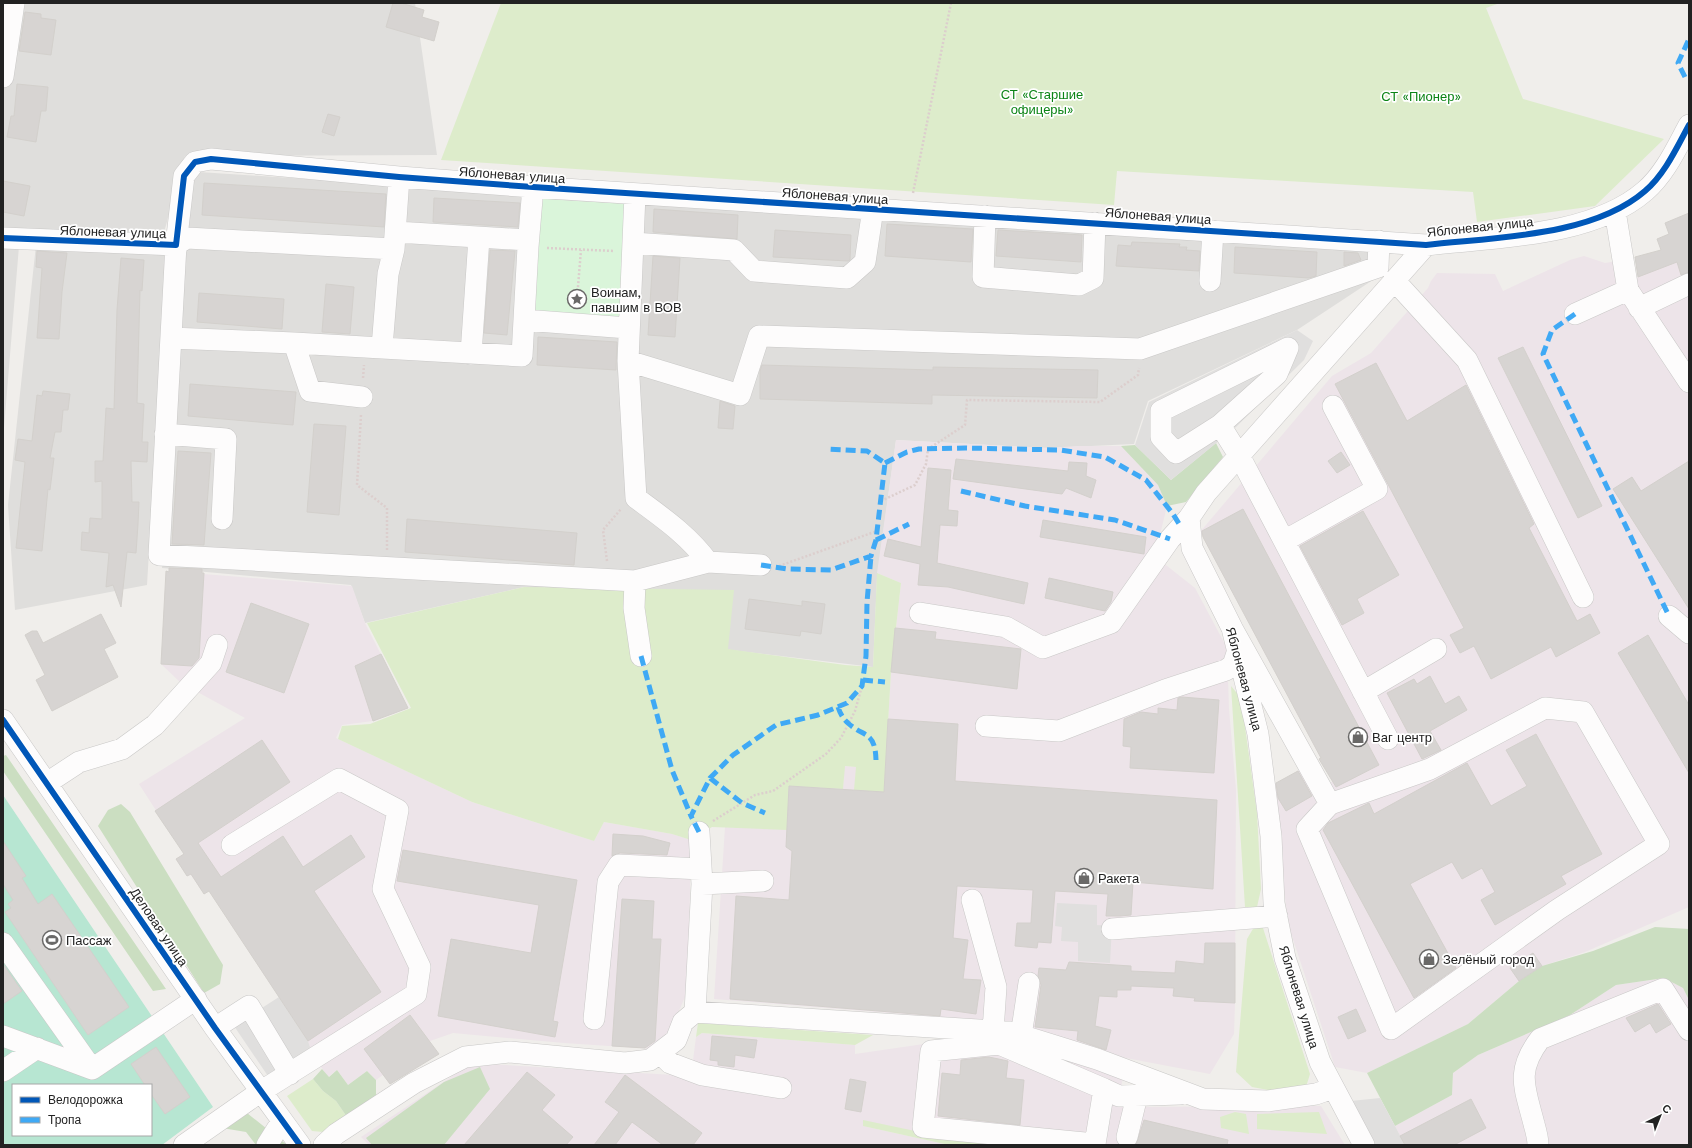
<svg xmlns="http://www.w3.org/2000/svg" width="1692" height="1148" font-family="'Work Sans',sans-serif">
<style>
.residential{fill:#dfdedc}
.industrial{fill:#ede4e9}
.grass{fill:#ddeccb}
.forest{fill:#cbdec1}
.park{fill:#daf5da}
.pitch{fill:#b7e6d2;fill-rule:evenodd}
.parking{fill:#e0dfde}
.building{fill:#d7d4d2;stroke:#d3d0cc}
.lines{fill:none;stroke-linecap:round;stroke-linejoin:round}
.minor-casing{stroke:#c9c8c7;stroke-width:22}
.path{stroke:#dccecd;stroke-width:2.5;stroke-dasharray:2 2;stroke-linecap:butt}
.minor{stroke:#fdfcfc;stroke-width:21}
.quiet{stroke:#3fa9f5;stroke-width:5;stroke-dasharray:10 5;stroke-linecap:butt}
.cycleway-casing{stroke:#fff;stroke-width:8}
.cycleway{stroke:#0057b8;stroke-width:6}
.labels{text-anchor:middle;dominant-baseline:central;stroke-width:3.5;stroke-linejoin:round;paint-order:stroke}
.park-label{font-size:13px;fill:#0c8416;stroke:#fff}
.street-label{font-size:13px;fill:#222;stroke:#fff}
.poi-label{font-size:13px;fill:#222;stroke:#fff;text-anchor:start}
</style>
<rect width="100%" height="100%" fill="#f0eeeb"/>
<!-- residential -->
<path class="residential" d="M3,3H415L437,155L185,156L163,236L42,233L3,227Z
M199,172L1385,250V272L1297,330L1148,401L1134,444L1048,448L896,440L877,578L873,667L722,649L524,587L365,623L351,585L162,568L188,183Z
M3,245L19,246L3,440Z
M36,245L167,252L147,585L15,610L8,505Z"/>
<!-- industrial -->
<path class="industrial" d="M1584,256L1605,263L1617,261L1632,279L1642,276V273L1677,262L1689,270V907L1585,952L1542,966L1519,981L1468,1024L1367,1073L1335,1067L1288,924L1272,786L1301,769L1315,794L1333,781L1200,532L1332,376L1371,353L1428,288L1431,281L1437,273L1495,274L1503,291L1570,260Z
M896,440L1048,448L1078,446H1121L1158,485L1167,506L1158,543L1157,558L1195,588L1227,648L1229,709L1236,790L1235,1003L1234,1034L1210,1074L1105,1054L940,1017L714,999L725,827L786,829L789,786L843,789L844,766L856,767L884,791L891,672L901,583L877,573Z
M166,571L352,586L365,623L408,708L373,721L342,725L336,738L472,802L594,841L604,822L672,834L691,840L688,990L672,1027L654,1049L564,1043L453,1033L430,1041L376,1080L367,1071L348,1085L337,1070L328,1077L312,1053L308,1041L209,891L204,894L191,875L187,876L176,859L184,854L139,784L245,718L181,683L161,664Z
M1664,978L1683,988L1689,1000V1145H1405L1395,1126L1452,1095L1453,1073L1478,1055L1570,1015L1616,985Z
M702,1033L855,1045V1054L972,1037L1009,1038L1123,1076L1118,1107L1321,1106L1345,1145H1033L863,1126L949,1145H369L361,1137L472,1063L691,1076L696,1037Z"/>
<!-- grass -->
<path class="grass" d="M501,3H1500L1486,8L1523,99L1664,139L1595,206L1477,222L1473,192L1117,171L1114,205L441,160Z
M877,573L901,583L891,672L884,792L854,790L856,767L845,766L843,789L789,786L787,830L712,827L691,840L672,834L604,822L594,841L472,802L338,739L342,726L370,724L411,708L367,623L524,587L734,590L728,649L845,665L873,667Z
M1231,686L1241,698L1257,813L1261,889L1257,907H1245Z
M1254,927L1263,928L1310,1074L1306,1087L1279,1092L1252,1087L1236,1072L1247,939Z
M698,1023L873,1035L855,1045L702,1033L696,1037Z
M313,1079L323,1091L336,1101L347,1117L323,1132L312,1131L287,1096Z
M1235,1112L1246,1114L1249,1134L1221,1128L1220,1117Z
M1319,1112L1327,1134L1257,1129V1114Z
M863,1120L934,1135L1033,1145H949L863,1126Z"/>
<!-- forest -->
<path class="forest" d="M1216,443L1223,457L1186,502L1167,506L1158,485L1121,446L1135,445L1171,480Z
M6,755L166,989L153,991L3,771V756Z
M121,804L130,812L223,965L220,984L204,993L98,826L108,810Z
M1655,927L1689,929V1000L1683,988L1664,978L1616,985L1570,1015L1478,1055L1453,1073L1452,1095L1395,1126L1367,1073L1468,1024L1519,981L1542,966L1593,951Z
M480,1067L490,1089L444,1145H372L366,1138L444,1082Z
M322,1069L329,1077L337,1070L348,1085L367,1071L376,1080V1097L347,1117L336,1101L323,1091L313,1079Z
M247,1113L287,1145H256L246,1132L222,1128Z"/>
<!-- park -->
<path class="park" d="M542,199L628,204L623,319L530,313Z"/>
<!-- pitch -->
<path class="pitch" d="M3,795L213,1107L162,1145H3ZM13,1085H151V1135H13Z"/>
<!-- parking -->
<path class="parking" d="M1297,330L1313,341L1304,360L1236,427L1171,480L1135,445L1149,402Z
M1057,903L1097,905V925L1112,926L1110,963L1078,961V942L1061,941L1062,927L1055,926Z
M279,997L308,1041L312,1053L270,1079L234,1026Z
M1380,1098L1395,1126L1405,1145H1364L1341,1102Z"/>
<!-- building -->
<path class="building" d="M393,3H401L424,10L422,17L439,22L434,41L386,27Z
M25,12L41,14V18L56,20L51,55L19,51Z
M17,84L48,87L46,111H41L36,142L7,137L11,116H14Z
M328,114L340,117L334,136L322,132Z
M3,181L30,186L24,216L3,212Z
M204,183L386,194L384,227L202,215Z
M434,198L520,203L518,227L433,222Z
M654,209L738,215L737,239L653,232Z
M1689,213V272L1681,275L1677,262L1638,277L1635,257L1661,250L1657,239L1669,234L1665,223Z
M887,224L973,229L971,262L885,256Z
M775,230L851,235L850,260L848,261L773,257Z
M998,230L1082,235L1081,262L996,256Z
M1132,242L1180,244L1179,247H1187L1186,250L1200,251L1199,271L1116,266L1118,245L1131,246Z
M1235,247L1317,252L1316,276L1309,278L1234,273Z
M490,250L515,251L507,335L484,333Z
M37,251L67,253L62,292L59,339L37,338L42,268L36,267Z
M1344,252L1358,253L1361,260L1344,266Z
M653,256L680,258L675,337L648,335Z
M121,258L144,260L142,291L140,290L137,403L144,404L142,442H148L147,462L131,461L132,502H139L138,524L136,553L127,552L121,607L113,585L106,587L109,553L81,550L82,532L89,533L90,518L102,519V481L95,482V461H103L106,408L114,409L117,310Z
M326,284L354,287L350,334L322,332Z
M199,293L284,299L282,329L197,322Z
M538,337L617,342L616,370L537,365Z
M1523,347L1602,506L1578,518L1498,358Z
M1376,363L1407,421L1466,385L1534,524L1529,528L1577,621L1590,614L1600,633L1556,657L1551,647L1491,679L1474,646L1460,653L1450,635L1464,628L1335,384Z
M762,365L933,370V367L1098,370L1097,398L932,395V404L760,399V371Z
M190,384L296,392L293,425L188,416Z
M43,391L70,394L68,410H63L61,432H55L50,458H54L50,490L48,489L42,551L16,548L25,462L15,460L18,439L32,441L37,395L42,396Z
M720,401L735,406L733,429L718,428Z
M314,424L346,426L339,515L307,512Z
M178,451L211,453L204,545L172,544Z
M1341,452L1350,465L1337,473L1328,461Z
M956,459L1068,471L1069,462L1087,463L1086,476L1096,480L1091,498L1066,488L1062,494L953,479Z
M1689,461V609L1613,489L1632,477L1641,491Z
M928,468L951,470L948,510L958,511L957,526L940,525L937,563L1028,583L1024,604L948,587L918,585L920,564L884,556L888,539L921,547Z
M1243,509L1379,765L1336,787L1319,759L1321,758L1203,537L1202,531Z
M1363,511L1399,575L1357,599L1364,613L1342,625L1300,546Z
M407,519L577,533L574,565L405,552Z
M1043,520L1146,537L1144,554L1040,537Z
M169,568L202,569V573H204L199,658L192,666L161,664L166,571L169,572Z
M1049,578L1113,592L1111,602L1105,611L1045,598Z
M749,599L802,606V601L825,604L821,634L801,631L800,636L745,629Z
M251,603L309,624L284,693L226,672Z
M101,614L116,643L104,649L118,677L52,711L36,680L45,675L25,635L32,631H37L43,643Z
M895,628L936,632L935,639L1021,649L1017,689L891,672Z
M1648,635L1689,705V773L1618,653Z
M381,654L408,708L373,721L355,666Z
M1430,676L1445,704L1459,696L1467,710L1430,731L1441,750L1422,759L1387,693L1414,679L1417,684Z
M1182,697L1219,700L1214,773L1130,768L1131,747L1123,746L1124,719L1141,712L1158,714V708L1177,710L1178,698Z
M888,719L958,724L955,781L1217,800L1213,889L1133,882L1131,915L1120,916H1106L1108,894L1055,891L1051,943L1038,942L1037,948L1015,946L1017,923H1031L1033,890L957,886L953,938L968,940L963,979L981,980L976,1014L941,1009L940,1016L730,999L736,896L789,900L792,851L786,847L789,786L884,792Z
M1536,734L1602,854L1561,876L1566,884L1495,925L1481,900L1495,892L1482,868L1462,879L1452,862L1410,884L1456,968L1414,998L1323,830L1328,823L1369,803L1374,814L1467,763L1491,806L1527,786L1506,750Z
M262,740L290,782L198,843L221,877L283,836L303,867L351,835L365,857L314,891L381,992L308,1041L209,891L204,894L191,874L187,876L176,859L184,854L155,811Z
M1298,771L1312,796L1286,811L1278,798L1276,783Z
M613,834L643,836L670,843L667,855L620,853L612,856Z
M3,841L26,876L22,878L38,904L52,894L129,1007L88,1035L5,912L11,908L8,904L13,900L3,884Z
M403,850L577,880L553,1021L558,1022L555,1037L438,1016L451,939L531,953L539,905L397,881Z
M622,899L654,901L652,939H661L655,1041L645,1048L612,1046Z
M1205,943H1235V1003L1194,1001L1195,998L1173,996L1174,988L1131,986V990H1117V997L1099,996L1095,1026L1111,1030L1106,1050L1077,1040L1078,1031L1035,1027L1041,985L1038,976L1039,968L1066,970L1069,962L1131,966V971L1175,973L1176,961L1204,964Z
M1533,953L1542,966L1519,981L1510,968Z
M3,964L22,991L3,1004Z
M1658,1004L1671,1024L1656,1033L1650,1023L1635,1032L1626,1018Z
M1356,1009L1366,1031L1348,1039L1338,1017Z
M410,1015L439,1054L390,1084L364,1049Z
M712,1036L757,1040L754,1058L735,1055L734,1067L718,1065V1061L710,1060Z
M156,1047L190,1097L165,1114L151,1094V1085H145L131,1064Z
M989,1057L1008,1061L1006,1078L1024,1080L1020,1125L938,1116L942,1073L960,1075L961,1060Z
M527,1072L555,1095L542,1110L573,1137L566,1145H464Z
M625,1075L702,1133L693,1145H663L632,1122L615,1145H594L619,1112L605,1102Z
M850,1079L866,1082L861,1112L845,1109Z
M1471,1099L1486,1128L1454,1145H1405L1400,1136Z
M1144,1120L1228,1140L1227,1145H1136Z"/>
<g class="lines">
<!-- minor casing -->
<g class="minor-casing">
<path id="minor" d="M3,77L14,3
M399,177L394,249L187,238L176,245L159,555L635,581L708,562
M635,194L628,361L636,498C663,518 688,535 708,562L761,565
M1615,211L1628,290L1689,382
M985,216L983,277L1079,285L1093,278L1095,223
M396,232L528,240
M3,238L176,245L184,176L195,162L211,159L399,177L533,187L1426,245C1495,237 1592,237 1645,191C1665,174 1677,147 1689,125
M633,243L734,250L754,271L847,278L865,262L873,209
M1394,280L1467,360L1583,597
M1210,281L1213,231
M1639,308L1689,284
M1575,314L1628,290
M524,320L628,328
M171,338L294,343L522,356L528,247L533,187
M294,343L310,391L362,397
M382,347L388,274L394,249
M1288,348L1277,374L1220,425L1176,453L1161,437V411Z
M471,354L479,238
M628,361L740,395L759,336L1140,349L1378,267L1379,241
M1220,425L1240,457L1388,739
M165,434L226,439L222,519
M1284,541L1377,489L1333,406
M635,581L634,608L641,656
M920,613L1006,627L1043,648L1111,623L1170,539L1189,518
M1669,616L1689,633
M1232,628L1330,804L1430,769L1545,708L1583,712L1659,844L1557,910L1391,1029L1307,829L1330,804
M1363,692L1436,649
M3,720L215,1028L300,1145
M986,726L1059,731L1165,690L1226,670L1233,665L1238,650
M47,783L79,762L122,749L155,725L211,663L217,645
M699,832L702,884
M972,900L996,987L993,1031
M1112,929L1277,916
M3,943L92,1069
M695,1012L702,884L763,881
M594,1019L608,882L619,865L701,869
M215,1028L249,1006L290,1074
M3,1036L92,1069
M1021,1036L1029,983
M660,1053L670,1063L702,1075L781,1088
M92,1069L196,999
M3,1071L37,1048
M1104,1089L1095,1144L923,1127L931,1051L999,1044L1104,1089L1119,1096L1180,1094
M1127,1137L1137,1096
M184,1145L260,1092L416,994L420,967L383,889L398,810L339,779L232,845
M267,1145L282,1121
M324,1145L336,1134L414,1083L465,1057L510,1052L625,1063L650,1060L676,1040L683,1022L695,1012L1010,1032L1097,1059L1203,1099L1268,1101L1316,1094L1333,1088
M1364,1145L1320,1062L1285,958L1274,903L1271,836L1258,734L1232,628L1192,548L1189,518L1206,493L1426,245
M1538,1145C1538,1138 1536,1131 1534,1124C1525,1088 1515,1072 1540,1039L1663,989L1689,1030"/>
</g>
<!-- path -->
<path class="path" d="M913,193L951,3
M547,248L614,251
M577,299L581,250
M363,378L364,365
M361,415L357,485L387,508V550
M881,501L915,485L926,464L928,449L965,425L967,400L1100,402L1138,375L1139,368
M607,561L603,530L621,509
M779,566L877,531
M713,821L755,795L773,791L826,754L841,738L855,711L862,686"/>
<!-- minor -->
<use href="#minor" class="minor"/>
<!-- quiet -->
<path class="quiet" d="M1685,77L1678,63L1689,39
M1575,314L1552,330L1543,354L1669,616
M885,463L907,452L919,449L965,448L1060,450L1105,457L1146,480L1173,514L1181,527
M961,491L1025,506L1115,520L1170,539
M876,540L909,524
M761,565L787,569L831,570L871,556L876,540L885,463L867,451L828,449
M641,656L672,770L691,816
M863,680L885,682
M838,707C840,713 843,719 848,723C864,738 875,730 876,760
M710,778L742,803L765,813
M699,832L691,816L710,778L733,755L776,725L818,715L847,703L862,686L866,656L867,602L871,556"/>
<!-- cycleway casing -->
<g class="cycleway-casing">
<path id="cycleway" d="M3,238L176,245L184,176L195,162L211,159L399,177L533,187L1426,245C1495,237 1592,237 1645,191C1665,174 1677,147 1689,125
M3,720L215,1028L300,1145"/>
</g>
<!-- cycleway -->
<use href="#cycleway" class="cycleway"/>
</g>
<!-- icons -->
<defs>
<g id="sight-ring" transform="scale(1)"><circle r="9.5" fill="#fff" stroke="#6a6968" stroke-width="1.5"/><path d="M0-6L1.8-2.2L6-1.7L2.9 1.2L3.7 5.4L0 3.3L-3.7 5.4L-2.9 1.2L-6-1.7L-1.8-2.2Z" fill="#6a6968"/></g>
<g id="shop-ring" transform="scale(1)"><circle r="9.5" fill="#fff" stroke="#6a6968" stroke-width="1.5"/><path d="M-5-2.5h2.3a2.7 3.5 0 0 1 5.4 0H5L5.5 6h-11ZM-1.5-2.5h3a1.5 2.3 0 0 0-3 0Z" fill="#6a6968"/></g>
<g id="stadium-ring" transform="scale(1)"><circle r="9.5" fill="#fff" stroke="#6a6968" stroke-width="1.5"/><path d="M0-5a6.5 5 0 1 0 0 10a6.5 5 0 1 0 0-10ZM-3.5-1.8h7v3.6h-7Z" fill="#6a6968"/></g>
</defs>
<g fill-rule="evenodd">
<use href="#sight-ring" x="577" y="299"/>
<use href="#shop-ring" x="1358" y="737"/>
<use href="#shop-ring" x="1084" y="878"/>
<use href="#stadium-ring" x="52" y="940"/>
<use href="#shop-ring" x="1429" y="959"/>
</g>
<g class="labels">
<!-- park labels -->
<g class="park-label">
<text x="1042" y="94">СТ «Старшие<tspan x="1042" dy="15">офицеры»</tspan></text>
<text x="1421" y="96">СТ «Пионер»</text>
</g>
<!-- street labels -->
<g class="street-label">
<text transform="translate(512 175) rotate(4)">Яблоневая улица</text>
<text transform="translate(835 196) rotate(4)">Яблоневая улица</text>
<text transform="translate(1158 216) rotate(4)">Яблоневая улица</text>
<text transform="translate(1480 227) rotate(-6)">Яблоневая улица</text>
<text transform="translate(113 232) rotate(2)">Яблоневая улица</text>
<text transform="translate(1244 679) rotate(75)">Яблоневая улица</text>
<text transform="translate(159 927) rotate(56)">Деловая улица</text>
<text transform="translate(1299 997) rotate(73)">Яблоневая улица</text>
</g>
<!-- poi labels -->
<g class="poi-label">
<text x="591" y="292">Воинам,<tspan x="591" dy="15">павшим в ВОВ</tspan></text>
<text x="1372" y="737">Ваг центр</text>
<text x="1098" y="878">Ракета</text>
<text x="66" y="940">Пассаж</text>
<text x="1443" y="959">Зелёный город</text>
</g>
</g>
<!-- border -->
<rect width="1692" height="1148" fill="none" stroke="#222222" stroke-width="8"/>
<!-- legend -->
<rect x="12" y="1084" width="140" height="52" fill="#ffffff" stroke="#a7a7a7"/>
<rect x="20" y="1097" width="20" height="6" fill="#0057b8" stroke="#a7a7a7"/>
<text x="48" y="1104" font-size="12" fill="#222222">Велодорожка</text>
<rect x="20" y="1117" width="20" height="6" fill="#3fa9f5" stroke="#a7a7a7"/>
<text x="48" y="1124" font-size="12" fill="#222222">Тропа</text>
<!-- north arrow -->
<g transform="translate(1660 1116) rotate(43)" stroke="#ffffff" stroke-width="3" paint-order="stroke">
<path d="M0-3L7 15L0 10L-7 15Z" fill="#222222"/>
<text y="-6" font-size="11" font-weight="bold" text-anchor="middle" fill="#222222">С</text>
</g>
</svg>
